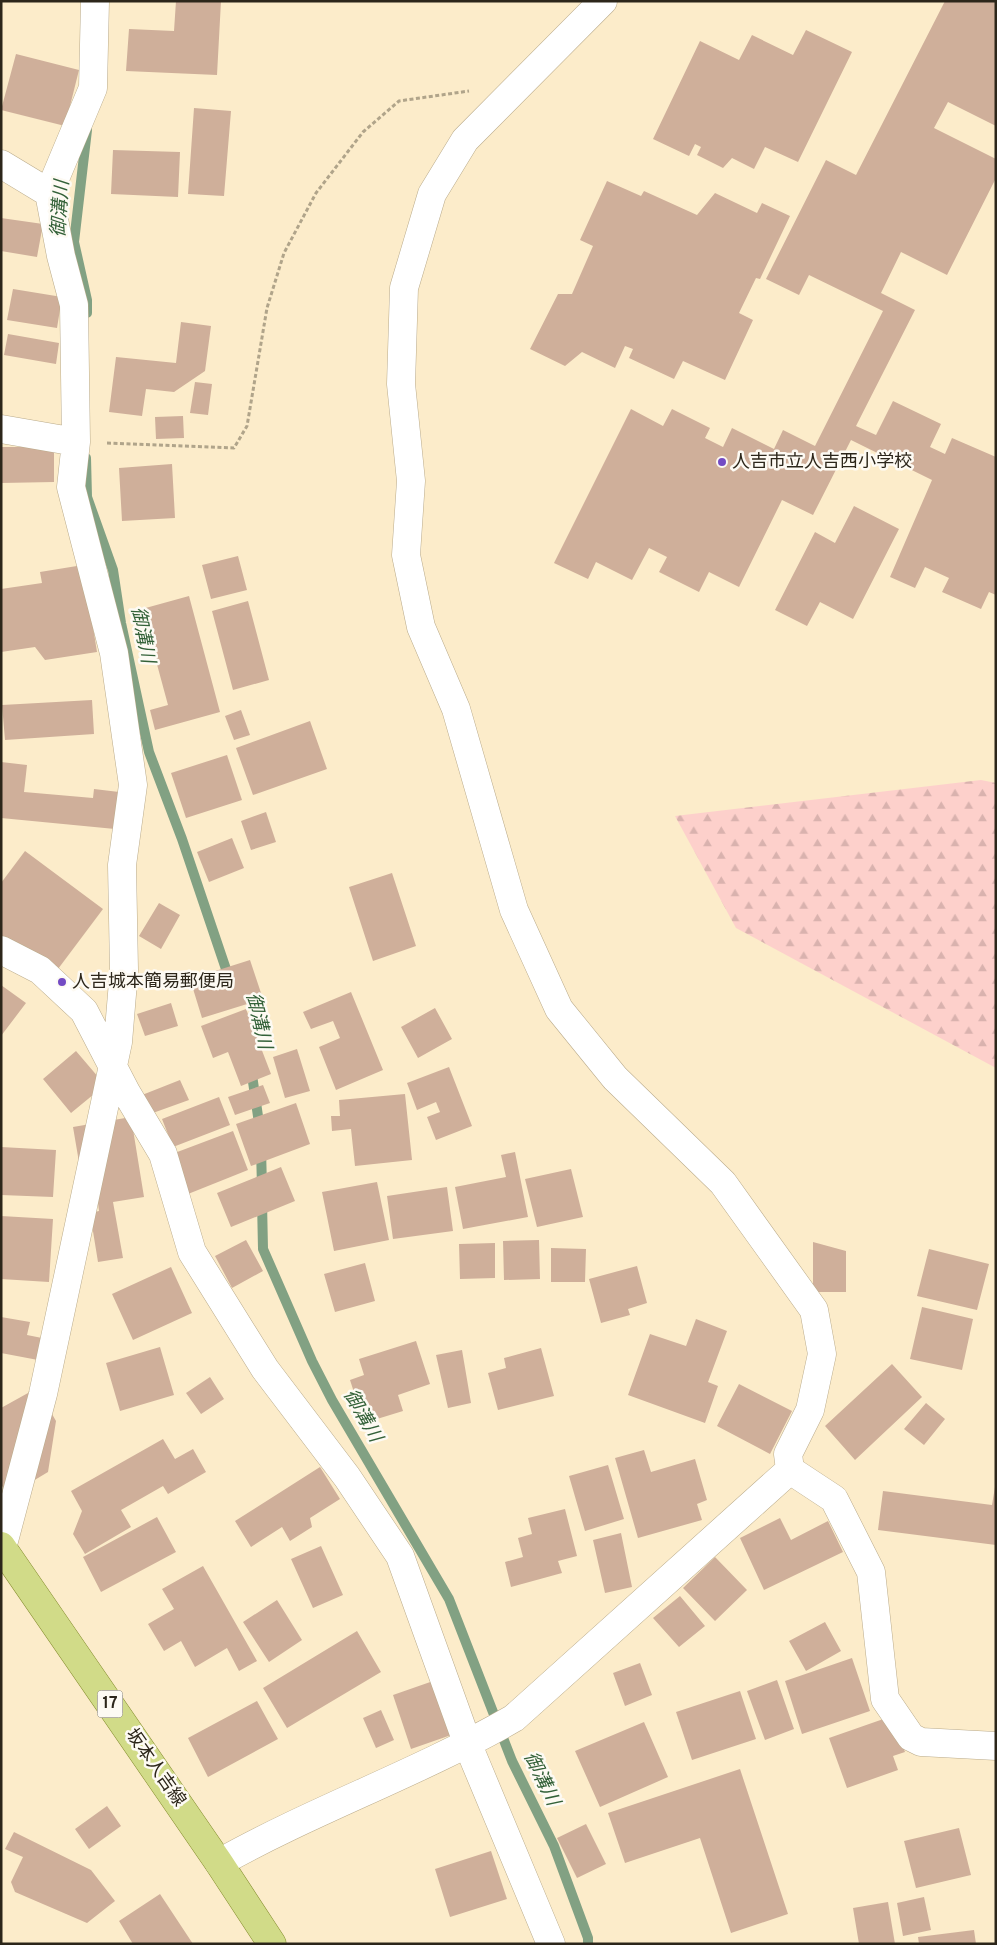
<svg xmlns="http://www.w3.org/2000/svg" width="997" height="1945" font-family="Overpass,'Noto Sans JP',sans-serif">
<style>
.forest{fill:url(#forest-firs)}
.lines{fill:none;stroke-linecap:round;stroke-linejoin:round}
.stream{stroke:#82a183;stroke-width:10}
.building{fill:#cfaf9a}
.minor-casing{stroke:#baab8b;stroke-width:29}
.primary-casing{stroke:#848c2e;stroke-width:29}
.path{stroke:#b0a48a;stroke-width:3;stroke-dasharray:4 2.5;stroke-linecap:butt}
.minor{stroke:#fff;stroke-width:28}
.primary{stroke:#d1db88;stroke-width:28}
.poi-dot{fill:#734bc4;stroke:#fdfaf3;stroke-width:2}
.labels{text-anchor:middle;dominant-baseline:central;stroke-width:5;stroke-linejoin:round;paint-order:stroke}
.shield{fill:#fdfaf3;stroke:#6b665b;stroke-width:1}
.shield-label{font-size:16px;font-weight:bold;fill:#2c261a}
.poi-label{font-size:18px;fill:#2c261a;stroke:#fdfaf3;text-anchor:start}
.street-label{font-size:18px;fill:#2c261a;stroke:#fdfaf3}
.water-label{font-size:19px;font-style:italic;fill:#336138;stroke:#fdfaf3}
</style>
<defs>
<pattern id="forest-firs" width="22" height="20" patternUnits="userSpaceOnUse" patternTransform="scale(1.25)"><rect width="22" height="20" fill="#fdd0cb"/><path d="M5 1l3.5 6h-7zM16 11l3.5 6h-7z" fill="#d9b2ae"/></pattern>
</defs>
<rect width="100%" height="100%" fill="#fcecca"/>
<!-- forest -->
<path class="forest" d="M981,780L996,783V1068L736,928L675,816Z"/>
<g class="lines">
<!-- stream -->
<path class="stream" d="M87,130L74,242L87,300V313
M86,458L87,497L113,570L121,623L149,752L182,839L230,981
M251,1068L260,1130
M261,1149L262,1187
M262,1202L263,1249L312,1361L332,1400L449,1599L512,1761L554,1846L588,1938V1944"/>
</g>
<!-- building -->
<path class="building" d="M176,1H221L217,75L126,71L129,29L174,31Z
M945,1H996V126L948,102L934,128L996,159V178L947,275L901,252L881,293L915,310L856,426L876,435L893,401L941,424L930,447L945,454L952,438L996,457V595L989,592L981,609L942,592L949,578L925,567L915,588L890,577L932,480L851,440L813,515L782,500L739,587L709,572L699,592L659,572L667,557L649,548L632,580L596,562L588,579L554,563L631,409L663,426L672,409L710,428L705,438L723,447L732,428L774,449L783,430L815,446L883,311L809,275L799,295L766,279L826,160L856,175Z
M806,30L852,52L798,162L765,147L754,169L732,158L723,168L697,155L701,147L695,144L689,156L653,139L700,41L739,60L752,35L793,55Z
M16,54L79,70L65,126L1,110Z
M194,108L231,111L224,196L188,194Z
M113,150L180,152L178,197L111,194Z
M607,181L641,196L644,191L697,215L715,193L757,213L762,203L790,216L760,279L756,278L739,313L753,320L725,380L683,361L674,379L629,358L633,349L625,346L615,368L582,352L565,366L530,349L558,294H572L593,246L580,240Z
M1,218L43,224L37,257L1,251Z
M13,289L62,297L57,328L7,320Z
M181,322L211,326L205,371L174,392L146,389L142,416L109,412L116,357L176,363Z
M8,334L59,343L56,364L4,355Z
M195,382L212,384L208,415L190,413Z
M183,416L184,438L156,439L155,417Z
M1,447H54V482L1,483Z
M172,464L175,518L122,521L119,468Z
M854,506L899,529L853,619L820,602L807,626L775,610L815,532L835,543Z
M238,556L247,590L211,599L202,565Z
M83,565L97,652L45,660L35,647L1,652V589L42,583L40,572Z
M189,596L220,712L155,730L150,710L168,705L142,609Z
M248,601L269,680L233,690L212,611Z
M92,700L94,734L5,740L2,705Z
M241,710L250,735L234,740L225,716Z
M310,721L327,769L253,795L236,748Z
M227,755L242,800L186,818L171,773Z
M1,762L27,765L24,792L93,798L94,789L119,792L115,829L1,818Z
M266,812L276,842L251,850L241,821Z
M232,838L244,868L209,882L197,852Z
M25,851L103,909L52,977L1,940V883Z
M392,873L416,946L373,961L349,887Z
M159,903L180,915L161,949L139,936Z
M250,960L263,999L202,1018L190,979Z
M1,985L26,1003L1,1036Z
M351,992L383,1070L336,1090L319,1047L340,1038L333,1021L311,1029L303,1012Z
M171,1003L178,1026L145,1036L137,1014Z
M435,1008L452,1039L418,1058L401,1027Z
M246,1009L271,1074L241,1086L228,1052L213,1058L201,1026Z
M297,1049L310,1091L285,1098L273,1057Z
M76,1051L105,1085L71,1113L43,1079Z
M449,1067L472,1126L436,1140L427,1117L440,1112L436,1102L417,1110L407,1083Z
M180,1080L189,1100L150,1114L142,1095Z
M263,1085L270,1103L235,1115L228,1097Z
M405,1094L412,1160L355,1166L351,1129L332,1131L331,1116H340L339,1100Z
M219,1097L230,1125L173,1147L162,1119Z
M296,1103L310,1144L251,1166L236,1124Z
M131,1117L144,1197L113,1202L123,1258L98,1262L90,1213L99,1211L98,1203L81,1174L73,1127Z
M233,1131L248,1170L188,1194L172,1154Z
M1,1147L56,1150L53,1197L1,1195Z
M515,1152L528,1217L463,1229L455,1187L506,1177L501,1155Z
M281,1167L295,1201L231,1227L217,1193Z
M571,1169L583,1217L537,1227L525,1179Z
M377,1182L389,1240L334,1251L322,1192Z
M447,1187L453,1231L393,1239L387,1196Z
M1,1216L53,1219L49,1282L1,1279Z
M246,1240L263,1271L232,1288L215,1256Z
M539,1240L540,1279L504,1280L503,1241Z
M813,1242L846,1251V1292H813Z
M495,1243V1278L460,1279L459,1244Z
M551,1248L586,1249L585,1282H551Z
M929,1249L989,1264L977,1310L917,1296Z
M365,1263L375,1301L335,1312L324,1274Z
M637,1266L647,1303L628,1309L630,1315L601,1323L589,1279Z
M171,1267L192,1313L133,1340L112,1294Z
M922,1307L973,1319L962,1370L910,1359Z
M1,1317L30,1322L27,1335L42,1338L38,1360L1,1353Z
M696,1319L727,1331L708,1382L718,1386L705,1423L628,1395L650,1334L686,1346Z
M416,1341L430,1384L398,1395L403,1411L364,1423L350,1380L364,1375L359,1359Z
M160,1347L174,1395L120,1411L106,1363Z
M541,1348L554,1396L498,1410L488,1373L506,1368L504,1358Z
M462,1350L471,1403L448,1408L436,1355Z
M892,1364L922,1397L855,1460L825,1426Z
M210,1377L224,1399L201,1414L186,1393Z
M739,1384L792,1411L770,1454L717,1426Z
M37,1388L56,1421L48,1472L8,1496L1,1484V1408Z
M926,1403L945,1419L924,1445L904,1429Z
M163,1439L175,1459L193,1449L206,1472L168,1494L163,1486L121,1510L131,1527L85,1554L73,1534L82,1511L71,1491Z
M644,1450L651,1472L695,1459L707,1500L697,1504L702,1520L638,1538L615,1458Z
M608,1465L624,1519L585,1531L569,1476Z
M320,1467L340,1499L310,1518L312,1527L290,1541L282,1527L251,1547L235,1521Z
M995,1487L996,1545L878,1530L883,1491L992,1505Z
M565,1509L577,1556L558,1561L562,1573L511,1587L505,1562L523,1557L518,1538L532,1534L528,1518Z
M157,1517L176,1552L101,1592L83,1557Z
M780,1518L791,1540L828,1521L843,1552L764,1590L740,1538Z
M621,1533L632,1587L605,1593L593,1540Z
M321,1546L343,1595L313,1608L291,1559Z
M715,1557L747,1590L715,1621L683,1588Z
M203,1566L257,1661L239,1671L227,1648L195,1667L181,1641L164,1651L148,1624L174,1609L162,1589Z
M680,1596L705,1626L679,1647L653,1618Z
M277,1600L302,1640L269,1662L243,1622Z
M825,1622L841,1651L806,1671L789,1641Z
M357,1631L381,1672L287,1728L263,1688Z
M852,1658L870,1711L802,1734L785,1681Z
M640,1663L652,1695L625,1706L613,1673Z
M436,1680L454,1734L411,1749L393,1695Z
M777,1680L794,1729L765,1740L747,1691Z
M740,1691L756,1739L692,1760L676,1712Z
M257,1701L278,1739L208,1777L188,1738Z
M381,1710L394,1740L376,1748L363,1718Z
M892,1716L905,1752L893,1756L898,1770L847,1788L829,1738Z
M644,1722L668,1777L600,1807L575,1751Z
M740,1769L788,1914L731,1933L700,1838L625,1863L608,1813Z
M107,1806L121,1826L89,1849L75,1829Z
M586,1824L606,1864L577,1878L557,1838Z
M959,1828L971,1875L916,1888L904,1841Z
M14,1832L91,1870L115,1901L87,1923L15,1892L11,1882L23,1857L5,1849Z
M491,1851L507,1899L450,1917L435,1869Z
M160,1894L193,1944H133L119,1921Z
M924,1897L931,1930L903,1936L897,1903Z
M888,1902L895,1944H859L853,1908Z
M974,1930L976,1944H919L918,1937Z"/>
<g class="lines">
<!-- minor casing -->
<g class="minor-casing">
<path id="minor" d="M1,164L49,193
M1,429L76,442
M1,950L40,970L84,1011L126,1092L163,1154L192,1252L265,1369L347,1477L400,1556L468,1745L551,1944
M790,1470L834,1499L871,1572L885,1699L911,1737L921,1742L996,1746
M1,1552L43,1394L118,1042L124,970L122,865L133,785L114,653L71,487L76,442L74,305L61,256L49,193L93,88L95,1
M219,1863C315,1809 419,1773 514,1718L790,1470L788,1454L810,1410L822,1354L814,1310L723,1183L615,1078L559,1009L514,910L456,709L421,627L406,555L411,481L401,384L404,288L432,194L465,140L603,1"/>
</g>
<!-- primary casing -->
<g class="primary-casing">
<path id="primary" d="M1,1546L219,1863L272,1944"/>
</g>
<!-- path -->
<path class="path" d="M107,443L234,448L247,426L267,308L284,253L316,193L363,132L399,101L469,91"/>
<!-- minor -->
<use href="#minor" class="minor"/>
<!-- primary -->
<use href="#primary" class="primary"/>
</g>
<!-- markers -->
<g class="poi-dot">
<circle cx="722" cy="462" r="5"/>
<circle cx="62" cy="982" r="5"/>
</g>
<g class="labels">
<!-- shield labels -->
<rect class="shield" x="97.5" y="1690.5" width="25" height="27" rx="4"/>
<g class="shield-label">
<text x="110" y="1704">17</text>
</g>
<!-- poi labels -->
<g class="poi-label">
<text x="732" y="462">人吉市立人吉西小学校</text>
<text x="72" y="982">人吉城本簡易郵便局</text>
</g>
<!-- street labels -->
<g class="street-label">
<text transform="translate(155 1768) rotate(55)">坂本人吉線</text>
</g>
<!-- water labels -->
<g class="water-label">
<text transform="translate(61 209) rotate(-86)">御溝川</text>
<text transform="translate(142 635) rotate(79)">御溝川</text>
<text transform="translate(258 1021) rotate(77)">御溝川</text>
<text transform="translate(362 1416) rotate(60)">御溝川</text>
<text transform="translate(541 1779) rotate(64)">御溝川</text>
</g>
</g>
<!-- border -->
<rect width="997" height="1945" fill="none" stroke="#2c261a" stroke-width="5"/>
</svg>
